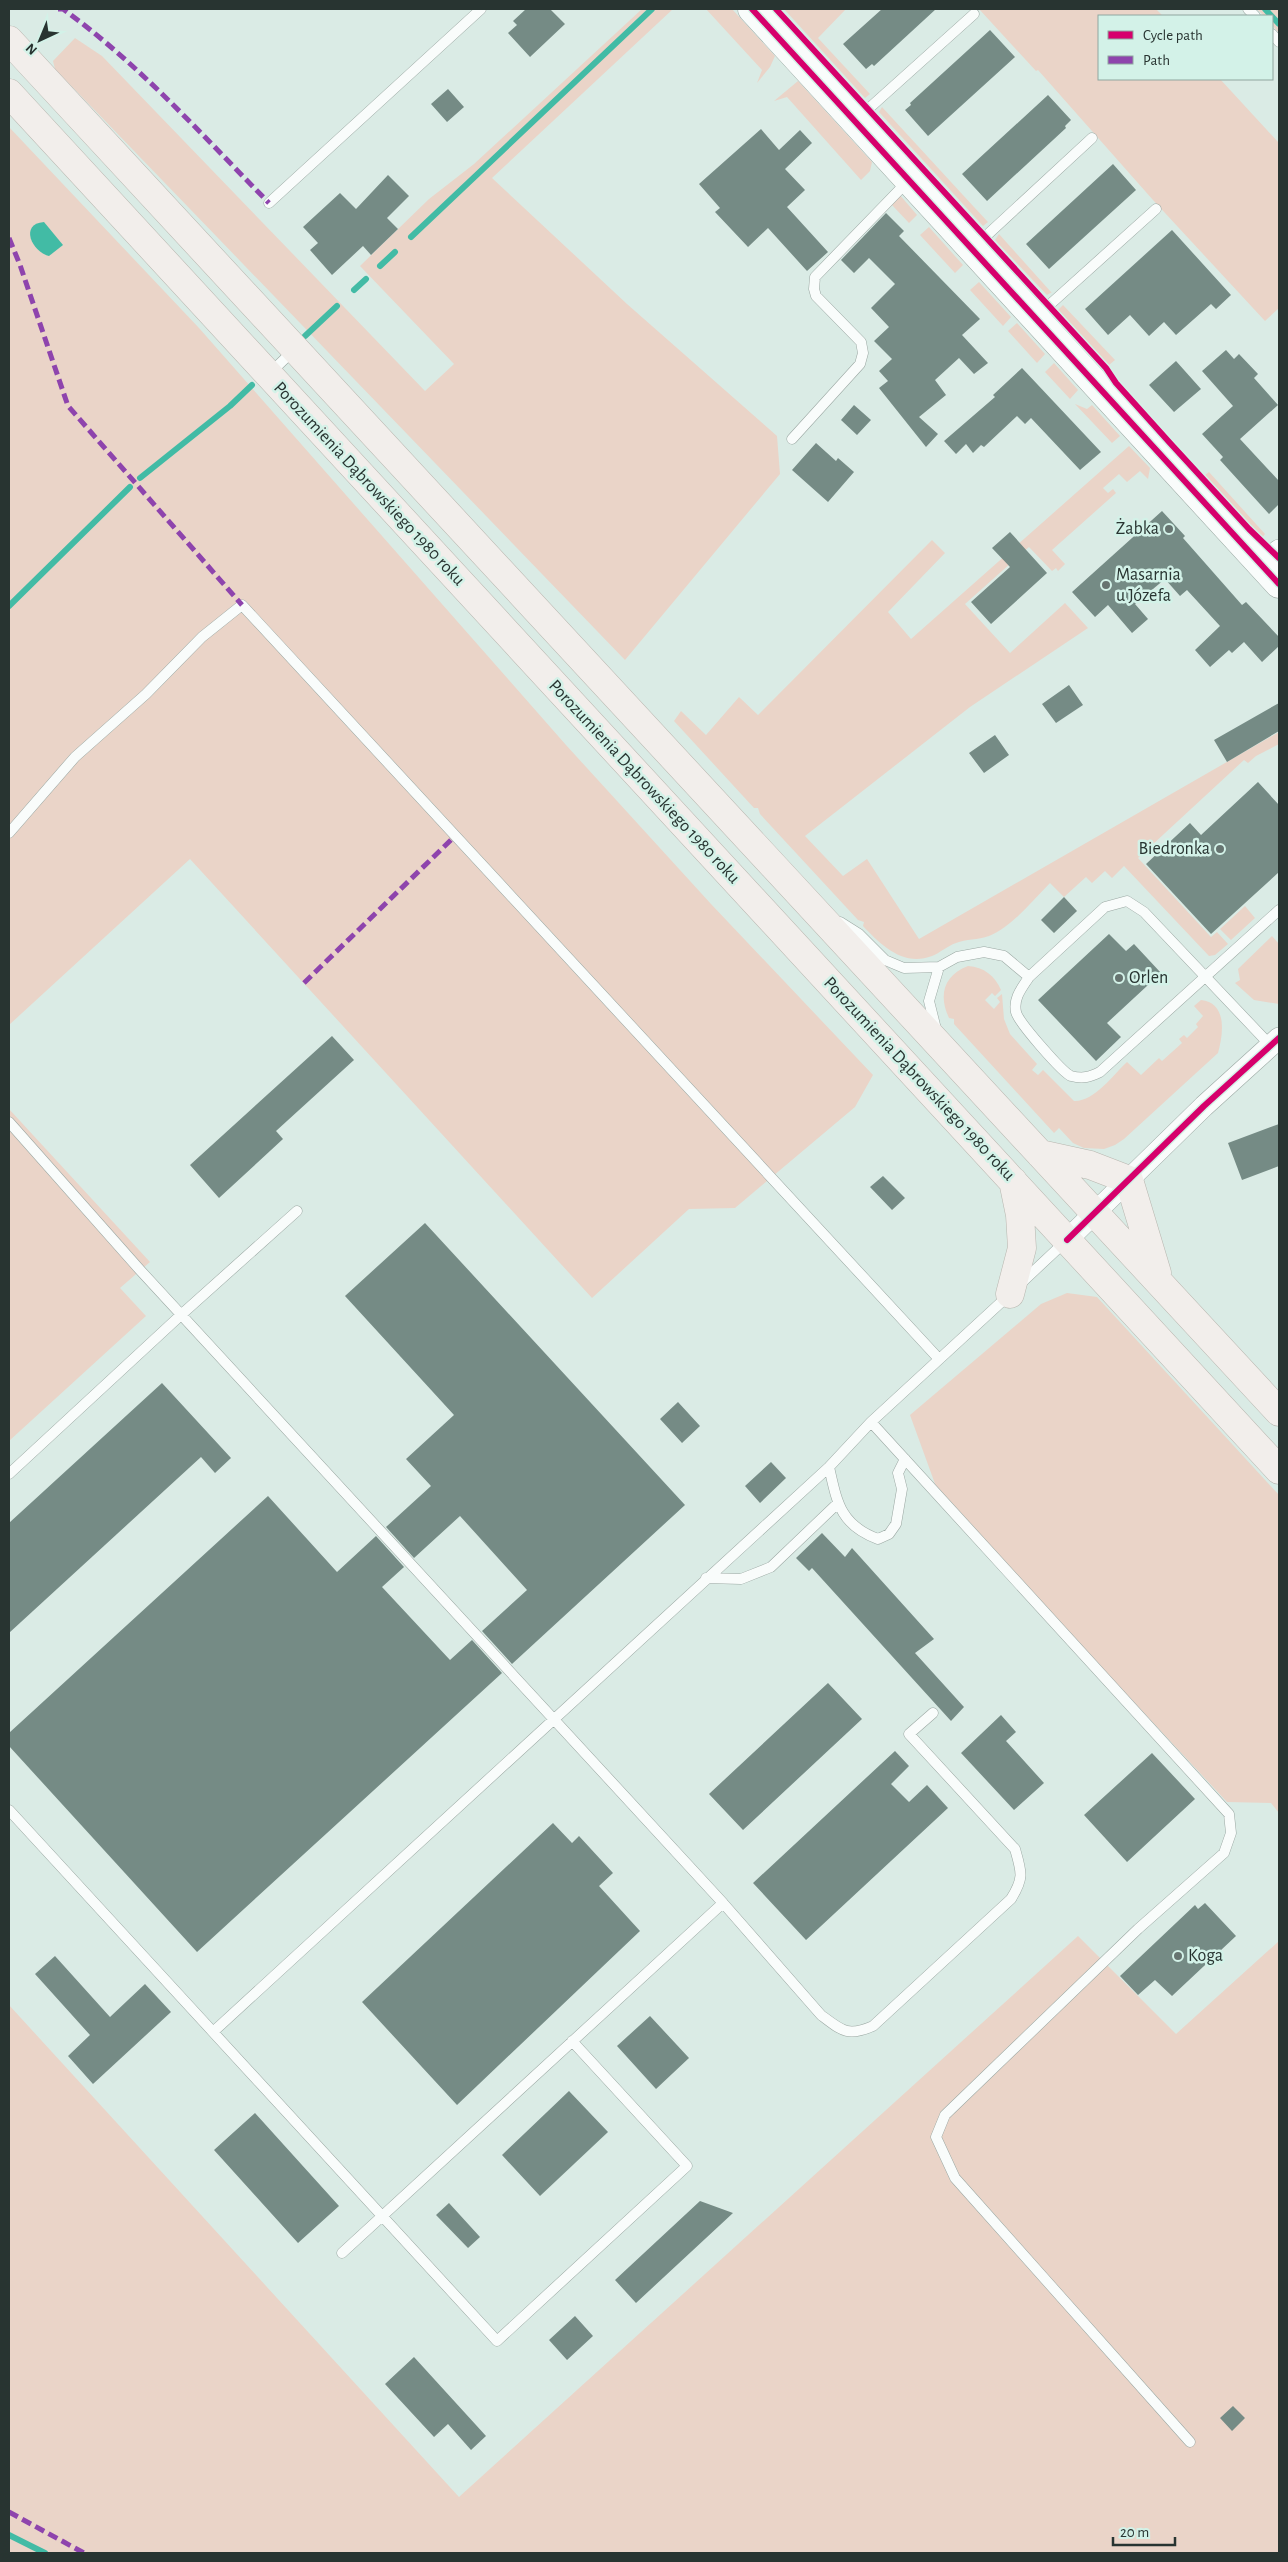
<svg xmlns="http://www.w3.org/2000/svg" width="1288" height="2562" font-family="'Alegreya Sans',sans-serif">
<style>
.green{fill:#ead4c8}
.water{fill:#42bba5}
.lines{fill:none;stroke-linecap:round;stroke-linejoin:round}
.stream{stroke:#42bba5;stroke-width:6}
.building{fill:#758b85}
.lane-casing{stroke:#9aa7a2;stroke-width:11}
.street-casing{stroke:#9aa7a2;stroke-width:22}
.secondary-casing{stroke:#9aa7a2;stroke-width:29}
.primary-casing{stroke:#b8b6af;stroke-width:29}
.lane{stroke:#f9fcfb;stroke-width:10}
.street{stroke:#f9fcfb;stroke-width:21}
.secondary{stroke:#f9fcfb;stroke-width:28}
.primary{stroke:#f2eeeb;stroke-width:28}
.quiet{stroke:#8e44ad;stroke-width:5;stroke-dasharray:10 5;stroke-linecap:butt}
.cycleway-casing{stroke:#d3f2e8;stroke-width:9}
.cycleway{stroke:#d6006c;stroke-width:6}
.poi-dot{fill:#667470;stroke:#d3f2e8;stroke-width:2}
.labels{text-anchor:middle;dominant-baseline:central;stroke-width:5;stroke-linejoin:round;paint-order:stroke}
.street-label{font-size:18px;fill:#283431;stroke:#d3f2e8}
.poi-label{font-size:18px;fill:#283431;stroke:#d3f2e8;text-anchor:start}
</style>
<rect width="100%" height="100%" fill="#daebe5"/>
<!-- green -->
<path class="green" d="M642,9H673L492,178L627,304L777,436L780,474L625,660L55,69L53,61L75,38L102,56L425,391L454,364L360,266L429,199L474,164Z
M706,9H732L775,56L770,67L757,83L762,70Z
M784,9H846L818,38L870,94L865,98Z
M979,9H1156L1163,16H1099V79H1220L1279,143V308L1265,321L1153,200L1038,70L1036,71Z
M1257,9H1279V33L1272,25V16H1264Z
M798,81L872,162L870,171L861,180L787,97L774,101Z
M882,107L974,207L988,222L983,226L879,112Z
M9,127L199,328L566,745L711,904L873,1075L855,1107L735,1208L689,1209L592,1298L190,859L9,1025Z
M899,194L917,215L909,223L892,205L870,227Z
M929,227L963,265L955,273L920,235Z
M999,234L1051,292H1052L1047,295L995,240Z
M979,282L1011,317L1003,326L970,290Z
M1063,305L1115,360L1109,365L1058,310Z
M1017,323L1045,354L1037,363L1008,331Z
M1054,363L1078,390L1070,399L1045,372Z
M1075,404L1087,409L1092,405L1120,436L1112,443Z
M1129,446L1150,468L1148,479L1140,471L1127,482L1119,474L1103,488L1108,493L1113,489L1116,493L1052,550L1065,564L1058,571L1056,568L1052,571L1029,547L965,604L1010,653L1065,603L1088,628L970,707L805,836L843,876L867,859L919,939L1279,732V744L1256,756L1248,763L1244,760L1138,858L1211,937L1217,932L1228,944L1215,955L1209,956L1124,866L1112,878L1105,871L1092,883L1086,877L1064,897L1050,883C1032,901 1013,926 989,936C978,940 966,939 956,943C947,946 940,953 932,956C903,967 881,945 863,926L864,922L858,920L760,814L758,808H754L674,721L681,711L706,735L739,697L758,715L932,540L945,553L888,612L911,639Z
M1209,472L1265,534L1262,538L1205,475Z
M1245,906L1255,918L1231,940L1220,929Z
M1272,936L1279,944V1004L1254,1000L1235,983L1240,980L1238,969Z
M968,966C984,967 995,976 1001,990L995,996L992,993L985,1000L994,1009L1000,1002L997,998L1002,994L1004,1019L1010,1034L1037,1064L1032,1070L1038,1075L1043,1070L1074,1101C1094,1102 1113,1075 1127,1062L1141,1075L1159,1058L1162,1061L1182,1043L1179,1039L1184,1035L1187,1038L1198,1027L1196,1024L1203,1016L1194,1006L1201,1000C1228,1003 1223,1035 1218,1053L1124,1139L1115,1145L1104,1149L1084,1148L1073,1143L1059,1128L1054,1133L954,1024V1019L949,1018C938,995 944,975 968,966Z
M9,1109L150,1262L120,1288L146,1316L9,1441Z
M1067,1293L1097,1297L1279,1495V1813L1271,1803L1227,1802L938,1492L910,1415L1041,1304Z
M1078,1936L1176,2034L1279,1941V2553H9V2005L459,2497Z"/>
<!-- water -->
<path class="water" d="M44,222L63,245L49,256C32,252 19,224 44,222Z"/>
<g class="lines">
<!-- stream -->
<path class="stream" d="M1265,9L1279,24
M411,237L652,9
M380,266L395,252
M354,290L366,279
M305,336L337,306
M140,478L230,406L252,385
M9,606L130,487
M9,2535L45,2553"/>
</g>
<!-- building -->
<path class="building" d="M526,9H550L565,24L530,57L508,33L517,25L513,21Z
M882,9H936L874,66L872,64L866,69L843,44Z
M990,30L1015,57L928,136L905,110L911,105L910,103Z
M448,89L464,107L447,122L431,104Z
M1048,95L1071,120L1065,126L1066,128L987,201L962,174Z
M761,129L779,150L800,130L812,143L785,169L805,190L787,207L828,252L807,271L768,228L748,247L715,212L720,208L699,184Z
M1113,164L1136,190L1049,269L1026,244Z
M388,175L409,196L387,218L398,229L371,255L363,246L332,275L310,250L318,243L303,227L340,193L356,209Z
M886,213L904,231L899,236L980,319L962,335L988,363L974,374L959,358L935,380L946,395L919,417L938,434L926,447L879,388L888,381L879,371L892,359L874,341L889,327L871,308L895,284L869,258L854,273L841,260Z
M1172,230L1231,295L1216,309L1211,304L1176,335L1164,322L1149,336L1130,315L1108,335L1085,309Z
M1226,350L1234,359L1239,354L1258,374L1254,378L1278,405L1240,439L1279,481V504L1269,514L1220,460L1223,457L1202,434L1233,406L1202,371Z
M1176,361L1201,389L1174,412L1149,385Z
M1022,368L1101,452L1080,470L1031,418L1025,424L1017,416L984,447L981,445L973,453L966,444L956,454L944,441L995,397L993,395Z
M854,405L871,420L857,435L841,420Z
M816,443L836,461L838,458L854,472L828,502L792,470Z
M1162,511L1185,536L1183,538L1242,605L1246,602L1279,637V646L1262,662L1244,642L1232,653L1229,650L1210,667L1195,650L1220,626L1187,590L1180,596L1165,579L1135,604L1148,619L1132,633L1108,605L1095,617L1072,592Z
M1010,532L1047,573L991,624L971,602L1010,567L992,548Z
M1069,685L1083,705L1056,723L1042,704Z
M1279,703V731L1227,762L1214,740Z
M995,735L1009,755L984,773L969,753Z
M1258,782L1279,805V872L1211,934L1146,864L1190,823L1201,835Z
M1064,897L1077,911L1054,933L1041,920Z
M1109,934L1126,951L1134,944L1161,973L1107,1023L1121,1037L1096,1061L1038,1000Z
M332,1036L354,1060L276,1131L283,1139L219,1198L190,1165Z
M1279,1124V1166L1242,1180L1228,1143Z
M883,1176L905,1198L892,1210L870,1187Z
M425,1223L685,1505L512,1664L482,1631L527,1590L460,1516L414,1558L386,1527L431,1486L406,1459L454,1415L345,1296Z
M162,1383L231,1458L215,1473L201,1457L9,1633V1523Z
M678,1402L700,1426L682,1443L660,1419Z
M771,1462L786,1478L760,1503L745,1486Z
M268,1496L337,1572L376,1536L404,1567L382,1587L450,1660L472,1640L502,1673L197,1952L9,1746V1733Z
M822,1533L845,1557L852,1548L934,1639L915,1653L964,1707L951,1721L812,1568L809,1571L796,1558Z
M828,1683L862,1719L743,1830L709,1794Z
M1001,1715L1016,1732L1006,1741L1044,1783L1014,1810L961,1753Z
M895,1751L909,1766L891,1784L909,1802L927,1785L948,1808L806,1940L753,1883Z
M1152,1753L1195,1799L1127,1862L1084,1815Z
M553,1823L572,1843L579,1836L613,1873L599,1886L640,1931L457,2105L362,2002Z
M1205,1903L1236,1936L1172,1996L1155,1980L1138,1995L1120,1976L1195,1905L1198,1909Z
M55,1956L110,2017L145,1984L171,2012L93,2084L68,2056L90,2035L35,1974Z
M650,2016L689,2058L656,2089L617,2046Z
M569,2091L608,2132L540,2196L502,2155Z
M255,2113L339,2206L298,2243L214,2150Z
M700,2201L733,2213L636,2303L615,2280Z
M449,2203L480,2237L468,2248L436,2215Z
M575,2316L593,2336L567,2360L549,2340Z
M414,2357L486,2436L471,2450L448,2424L434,2437L385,2384Z
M1233,2406L1245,2418L1232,2431L1220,2418Z"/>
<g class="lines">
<!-- lane casing -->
<g class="lane-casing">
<path id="lane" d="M1248,9L1255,16
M1272,34L1279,42
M856,120L974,14
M269,203L481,9
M973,248L1092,138
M1036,317L1156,209
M269,374L295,349
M792,439L860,364L863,353L861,342L816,296L814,289L815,277L908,181
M9,833L75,757L146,694L202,637L242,605L939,1359
M840,922L859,934L885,960L904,968L939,967L957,957L984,952L1004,956L1029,977L1105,907L1127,901L1144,912L1271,1046
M1029,977C1022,988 1013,998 1016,1012C1018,1022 1063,1073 1071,1076C1083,1079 1090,1077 1100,1072L1279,910
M936,1029L929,1001L939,967
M9,1122L140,1270L723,1903
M1019,1285L1067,1240
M871,1422L1229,1814L1231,1833L1224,1853L1138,1929L945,2115L936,2137L955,2178L1190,2442
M829,1467C837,1502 840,1525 878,1539L889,1534L896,1524L902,1489L898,1473L905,1459
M9,1474L182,1314L297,1211
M706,1578L741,1579L771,1567L838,1503
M9,1810L213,2032L829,1467L871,1422L1009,1295
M213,2032L497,2341L687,2166L572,2041
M342,2253L723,1903L821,2015C842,2031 848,2037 873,2026L1011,1899C1024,1878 1022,1873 1015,1849L909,1734L933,1713"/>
</g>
<!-- street casing -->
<g class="street-casing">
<path id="street" d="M1261,565L1279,550
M1067,1240L1204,1106L1279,1038"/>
</g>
<!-- secondary casing -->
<g class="secondary-casing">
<path id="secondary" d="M752,9L1279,584"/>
</g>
<!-- primary casing -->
<g class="primary-casing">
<path id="primary" d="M9,40L1279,1412
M9,93L1279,1470
M1040,1154L1090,1165L1129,1180L1157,1273
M1010,1294L1022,1248L1020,1215L1013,1181"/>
</g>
<!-- lane -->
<use href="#lane" class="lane"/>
<!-- street -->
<use href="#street" class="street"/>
<!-- secondary -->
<use href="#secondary" class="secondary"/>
<!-- primary -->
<use href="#primary" class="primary"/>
<!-- quiet -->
<path class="quiet" d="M58,9H63C139,64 204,137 269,203
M9,238L20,265L68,406L242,605
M304,983L454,837
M9,2512L84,2553"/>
<!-- cycleway casing -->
<g class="cycleway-casing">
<path id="cycleway" d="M752,9L1279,584
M776,9L1106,368L1116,383L1170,443L1249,529L1279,558
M1067,1240L1204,1106L1279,1038"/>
</g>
<!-- cycleway -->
<use href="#cycleway" class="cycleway"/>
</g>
<!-- markers -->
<g class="poi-dot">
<circle cx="1169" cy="529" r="5"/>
<circle cx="1106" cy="585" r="5"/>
<circle cx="1220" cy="849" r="5"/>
<circle cx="1119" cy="978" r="5"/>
<circle cx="1178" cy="1956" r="5"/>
</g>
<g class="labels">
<!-- street labels -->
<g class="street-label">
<text transform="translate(369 484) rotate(47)">Porozumienia Dąbrowskiego 1980 roku</text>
<text transform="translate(644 782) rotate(47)">Porozumienia Dąbrowskiego 1980 roku</text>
<text transform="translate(919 1079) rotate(47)">Porozumienia Dąbrowskiego 1980 roku</text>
</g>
<!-- poi labels -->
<g class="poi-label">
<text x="1159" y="529" text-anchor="end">Żabka</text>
<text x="1116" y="575">Masarnia<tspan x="1116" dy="21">u Józefa</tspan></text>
<text x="1210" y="849" text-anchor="end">Biedronka</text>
<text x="1129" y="978">Orlen</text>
<text x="1188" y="1956">Koga</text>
</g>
</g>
<!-- border -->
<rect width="1288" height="2562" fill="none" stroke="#283431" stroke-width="20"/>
<!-- legend -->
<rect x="1098" y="15" width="175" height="65" fill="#d3f2e8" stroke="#8fa69f"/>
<rect x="1108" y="31" width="25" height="8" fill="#d6006c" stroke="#8fa69f"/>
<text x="1143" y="40" font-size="15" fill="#283431">Cycle path</text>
<rect x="1108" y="56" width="25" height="8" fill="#8e44ad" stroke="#8fa69f"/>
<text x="1143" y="65" font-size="15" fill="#283431">Path</text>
<!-- north arrow -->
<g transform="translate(40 40) rotate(224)" stroke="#d3f2e8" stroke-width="4" paint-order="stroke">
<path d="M0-4L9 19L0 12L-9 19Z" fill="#283431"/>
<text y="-8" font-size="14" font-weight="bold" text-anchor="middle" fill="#283431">N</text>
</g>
<!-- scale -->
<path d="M1113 2537v8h62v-8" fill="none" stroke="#283431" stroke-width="2.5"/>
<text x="1120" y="2537" font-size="15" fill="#283431" stroke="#d3f2e8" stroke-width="4" paint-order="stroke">20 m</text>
</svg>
